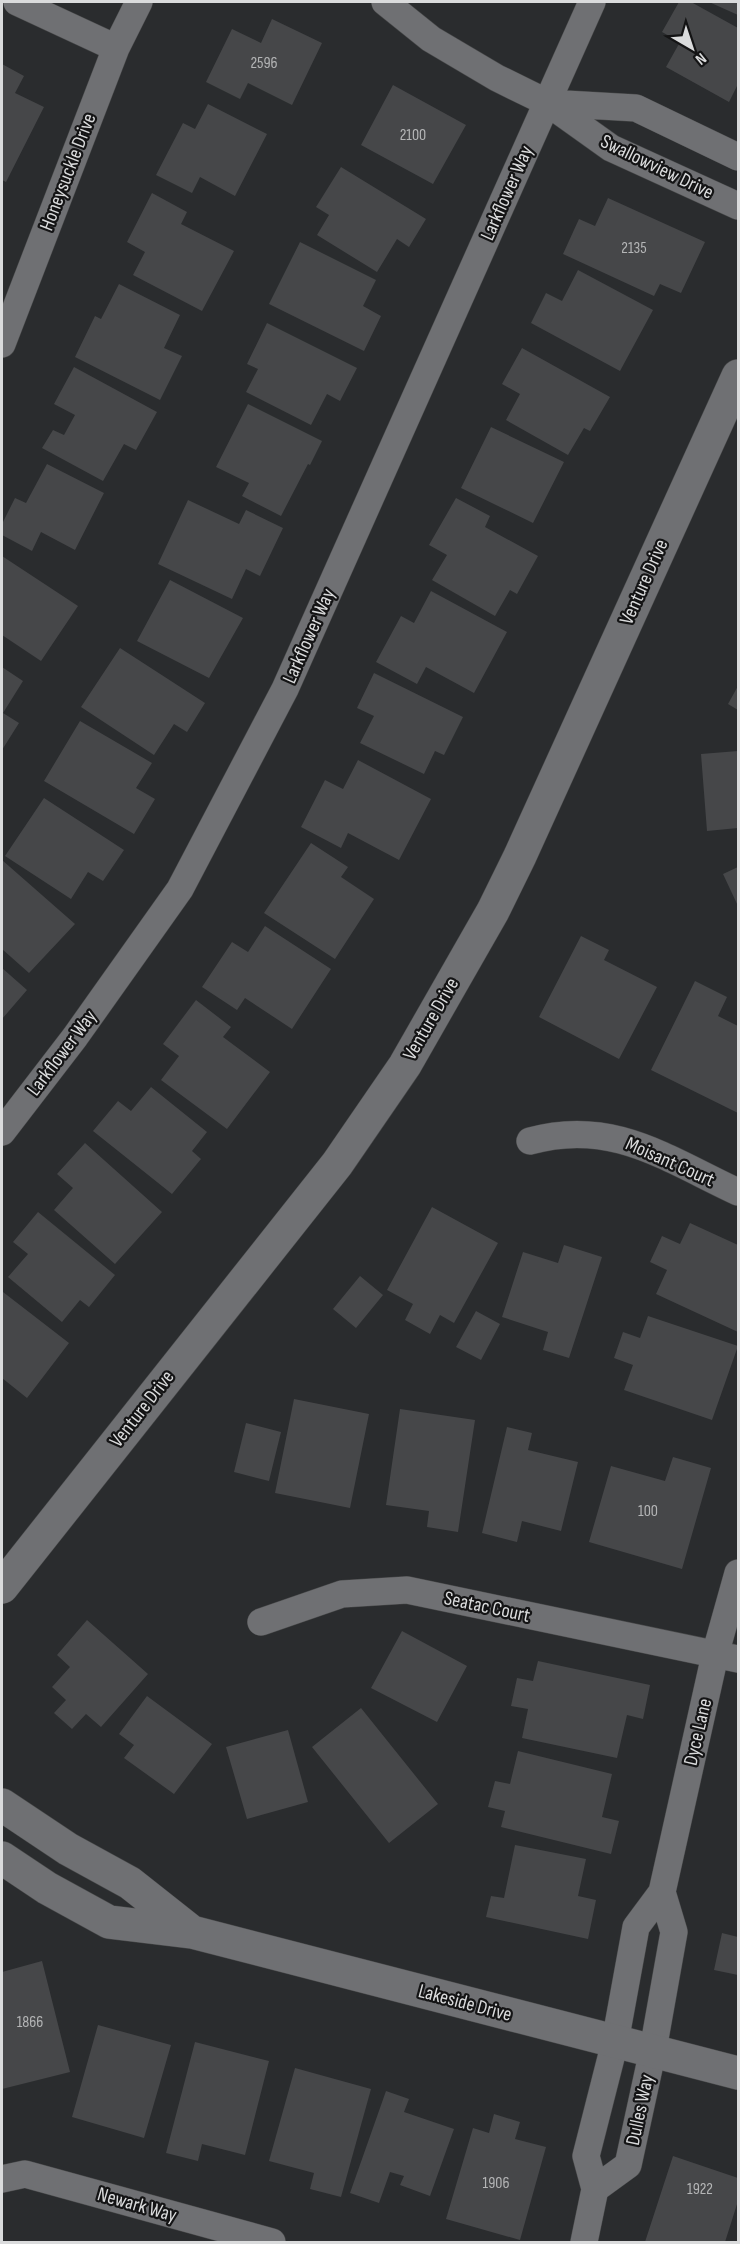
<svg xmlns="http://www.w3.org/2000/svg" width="740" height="2244" font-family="'Sofia Sans Condensed',sans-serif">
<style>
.building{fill:#464749}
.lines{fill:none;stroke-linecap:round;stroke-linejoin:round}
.minor-casing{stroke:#474849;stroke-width:28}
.tertiary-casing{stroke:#474849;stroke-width:34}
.minor{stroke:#6f7073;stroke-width:27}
.tertiary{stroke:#6f7073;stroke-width:33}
.labels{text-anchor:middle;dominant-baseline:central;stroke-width:4.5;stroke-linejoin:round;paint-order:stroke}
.number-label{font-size:16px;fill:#b5b6b7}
.street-label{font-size:20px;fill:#dadbdc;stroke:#141415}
</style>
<rect width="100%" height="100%" fill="#2a2c2e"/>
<!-- building -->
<path class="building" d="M679,2H691L738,28V84L729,102L666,67L680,42L662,32Z
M709,2H738V15Z
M272,19L322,43L292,105L248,83L240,99L206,82L232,29L261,43Z
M2,64L24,76L15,93L44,107L6,182L2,180Z
M393,85L466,125L433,184L361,145Z
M208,104L267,134L235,196L200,177L192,193L156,175L183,123L195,129Z
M341,167L426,219L409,247L397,239L377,272L317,235L329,215L316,207Z
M152,193L187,212L181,224L234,251L202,311L133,275L145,252L127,242Z
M608,198L705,242L681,293L660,284L654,296L563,254L579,219L595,226Z
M300,242L376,280L363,306L381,316L364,351L269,304Z
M578,270L653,310L620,371L531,323L546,293L562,301Z
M119,284L180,315L164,348L182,356L160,400L75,357L95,316L101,319Z
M267,323L357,368L340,401L327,394L311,425L246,392L258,369L247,364Z
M522,348L610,397L590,431L584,428L568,455L506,420L520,394L502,384Z
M74,367L157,412L136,450L124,444L103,481L42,448L53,430L64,435L75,415L54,404Z
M248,404L322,441L310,465L308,464L281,516L242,496L249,483L216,467Z
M491,427L564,462L533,523L461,488Z
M47,464L104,493L75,550L41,532L32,551L2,535V524L15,498L26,503Z
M456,498L490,516L485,527L538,556L517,594L510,590L495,616L432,580L447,555L429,545Z
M188,500L239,524L246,510L283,528L260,576L246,569L232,599L158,564Z
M2,556L78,606L41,661L2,635Z
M170,580L243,618L209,678L137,641Z
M431,591L507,632L474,693L426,667L417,684L376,662L401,616L414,623Z
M120,648L205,703L187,732L174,724L154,755L81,707Z
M2,667L23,681L3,713L19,723L2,750Z
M374,673L463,717L444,755L435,751L424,774L360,743L374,716L357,708Z
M738,686V710L728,704Z
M80,721L152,763L136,788L155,799L134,834L44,781Z
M738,751V828L707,831L701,754Z
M358,760L431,799L399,860L348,833L341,848L301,827L325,780L343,789Z
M44,798L124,850L103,881L88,872L71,899L5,856Z
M311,843L348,867L341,877L374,899L335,959L264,913Z
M2,860L75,924L29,973L2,949Z
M738,867V906L723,874Z
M265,926L331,969L292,1029L245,998L237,1010L202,987L232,942L248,952Z
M581,936L609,950L604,960L657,987L619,1059L539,1017Z
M2,968L27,990L2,1019Z
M695,981L727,997L718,1016L738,1026V1113L651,1070Z
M196,1000L231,1027L223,1037L270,1072L227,1129L161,1080L179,1056L163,1044Z
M151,1087L207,1132L192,1151L201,1159L172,1194L93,1131L118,1101L131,1111Z
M85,1143L162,1212L115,1264L54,1210L73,1188L57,1174Z
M432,1207L498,1243L454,1323L440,1315L430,1334L405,1320L413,1304L387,1290Z
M38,1212L115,1275L89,1307L80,1300L62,1322L8,1277L28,1254L13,1242Z
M690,1223L738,1245V1332L656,1294L667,1270L650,1262L662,1236L680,1244Z
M564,1245L602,1257L569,1358L543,1350L548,1332L502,1317L523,1252L558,1263Z
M360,1276L383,1295L356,1328L333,1309Z
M3,1292L69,1343L27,1398L2,1378Z
M476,1311L500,1324L481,1360L456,1347Z
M648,1316L738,1346L712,1420L624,1390L633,1365L614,1358L623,1332L640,1338Z
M294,1399L369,1414L350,1508L275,1493Z
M400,1409L475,1420L458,1532L427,1527L429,1511L386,1505Z
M246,1423L281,1432L269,1481L234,1472Z
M507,1427L532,1433L528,1450L578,1462L561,1531L522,1521L517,1542L482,1533Z
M673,1457L711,1468L682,1569L589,1542L611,1466L665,1481Z
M87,1620L148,1674L101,1727L86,1714L72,1729L54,1713L66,1700L52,1687L70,1667L57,1655Z
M402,1631L467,1666L437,1722L371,1688Z
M538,1661L650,1685L643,1719L627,1715L617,1758L522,1738L528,1709L511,1706L517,1678L533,1681Z
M147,1696L212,1744L174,1794L124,1758L134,1745L119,1734Z
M361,1708L438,1804L389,1843L312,1747Z
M288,1730L308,1802L247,1819L226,1747Z
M518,1751L612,1774L602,1817L619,1821L611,1854L501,1827L505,1811L488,1807L495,1781L510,1784Z
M515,1845L586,1859L578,1896L596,1900L588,1939L486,1917L491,1896L504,1898Z
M722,1933L738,1937V1975L714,1970Z
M42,1961L70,2072L2,2089V1972Z
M98,2025L171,2045L144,2138L72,2117Z
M195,2042L269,2061L245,2155L202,2144L198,2161L166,2153Z
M295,2068L371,2089L341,2197L310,2189L314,2173L269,2161Z
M386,2091L409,2099L404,2112L454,2129L430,2196L400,2185L404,2176L390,2172L379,2203L350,2193Z
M494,2114L520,2122L515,2139L546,2147L520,2240L446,2219L473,2128L489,2133Z
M673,2156L738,2178V2201L725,2242H645Z"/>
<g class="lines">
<!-- minor casing -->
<g class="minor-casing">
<path id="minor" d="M17,2L116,48
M385,2L431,39L497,78L548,103L611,148L738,206
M548,103L636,108L738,157
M2,344L116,48L139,2
M2,1132L75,1037L180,889L285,689L592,2
M530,1141C612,1118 667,1159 738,1192
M261,1622L342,1594L407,1590L738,1659
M2,2179L25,2174L272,2242
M595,2189L628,2165L653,2050L674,1932L662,1892
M584,2242L595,2189L586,2156L615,2042L636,1927L662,1892L715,1655L738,1573"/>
</g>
<!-- tertiary casing -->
<g class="tertiary-casing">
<path id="tertiary" d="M2,1587L337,1164L405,1065L493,911L520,856L738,376
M2,1805L68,1849L130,1883L192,1932
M2,1858L47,1888L109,1922L192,1932L738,2073"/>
</g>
<!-- minor -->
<use href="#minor" class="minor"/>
<!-- tertiary -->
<use href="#tertiary" class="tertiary"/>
</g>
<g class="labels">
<!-- number labels -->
<g class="number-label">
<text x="264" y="63">2596</text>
<text x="413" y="135">2100</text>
<text x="634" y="248">2135</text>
<text x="648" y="1511">100</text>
<text x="30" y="2022">1866</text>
<text x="496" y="2183">1906</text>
<text x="700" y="2189">1922</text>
</g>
<!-- street labels -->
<g class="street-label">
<text transform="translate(657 167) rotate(26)">Swallowview Drive</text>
<text transform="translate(68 172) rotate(-69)">Honeysuckle Drive</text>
<text transform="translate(507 193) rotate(-66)">Larkflower Way</text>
<text transform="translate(644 582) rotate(-66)">Venture Drive</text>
<text transform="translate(309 636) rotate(-66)">Larkflower Way</text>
<text transform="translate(431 1019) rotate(-60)">Venture Drive</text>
<text transform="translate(62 1053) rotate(-53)">Larkflower Way</text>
<text transform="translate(670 1162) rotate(24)">Moisant Court</text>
<text transform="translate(142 1409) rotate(-52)">Venture Drive</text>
<text transform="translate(487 1607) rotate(12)">Seatac Court</text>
<text transform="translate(698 1732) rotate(-77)">Dyce Lane</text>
<text transform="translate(465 2003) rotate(15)">Lakeside Drive</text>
<text transform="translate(640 2110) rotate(-78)">Dulles Way</text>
<text transform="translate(137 2205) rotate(16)">Newark Way</text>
</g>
</g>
<!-- border -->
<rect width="740" height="2244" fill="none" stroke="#dadbdc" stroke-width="6"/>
<!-- north arrow -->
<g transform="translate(692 48) rotate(141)" stroke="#141415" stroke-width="4.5" paint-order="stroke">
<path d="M0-4.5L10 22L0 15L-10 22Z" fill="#dadbdc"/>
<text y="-9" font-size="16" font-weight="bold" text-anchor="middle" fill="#dadbdc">N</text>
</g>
</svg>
